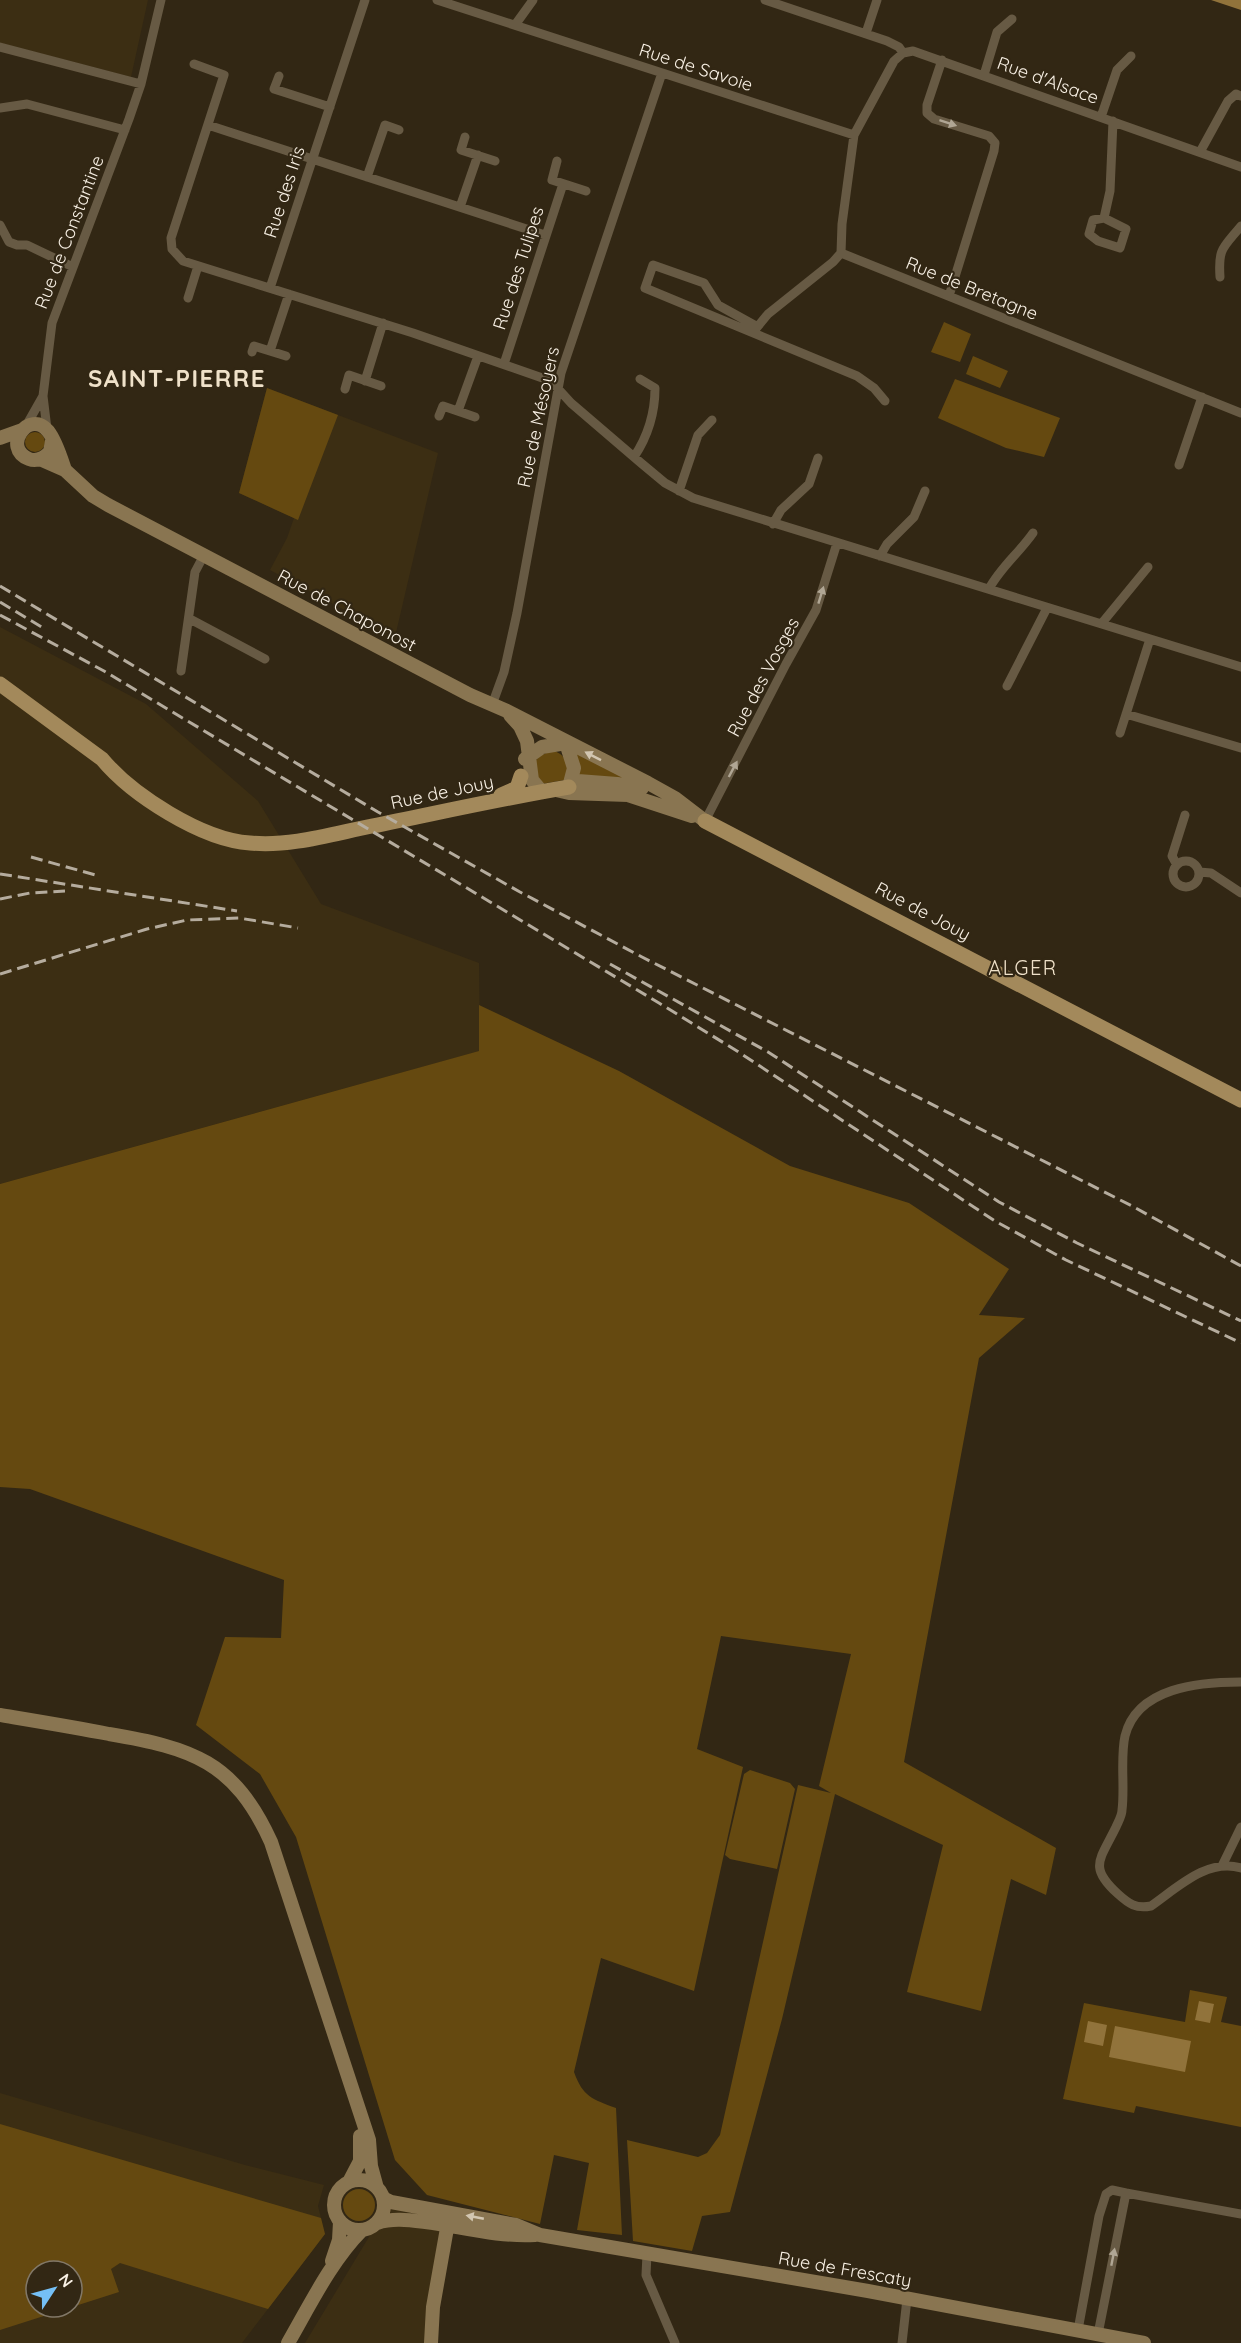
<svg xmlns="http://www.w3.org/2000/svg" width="1241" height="2343" font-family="Quicksand,sans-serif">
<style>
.built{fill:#3c2e13;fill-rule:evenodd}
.green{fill:#654910;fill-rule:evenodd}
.water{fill:#91733b}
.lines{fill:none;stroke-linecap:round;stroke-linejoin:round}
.street{stroke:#675a44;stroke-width:9}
.secondary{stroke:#897551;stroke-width:14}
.primary{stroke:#a3895b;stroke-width:15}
.rail{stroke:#b5ac9e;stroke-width:3;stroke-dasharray:12 6;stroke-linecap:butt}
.oneway{fill:#b0a694}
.oneway2{fill:#d2c6b1}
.labels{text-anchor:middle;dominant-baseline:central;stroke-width:4.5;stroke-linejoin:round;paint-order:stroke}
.street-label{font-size:18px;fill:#f9f1e5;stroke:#322714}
.neighbourhood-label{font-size:20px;letter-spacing:1.5px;fill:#efe1c9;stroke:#322714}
.district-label{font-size:24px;font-weight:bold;letter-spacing:1.5px;fill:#efe1c9;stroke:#322714}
</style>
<rect width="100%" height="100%" fill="#322714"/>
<!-- built -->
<path class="built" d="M0,0H148L131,77L0,43Z
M267,388L438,453L395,637L270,570L287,538L294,518L239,493Z
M0,627L146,704L258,801L321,904L479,963L480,1051L0,1184Z
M0,2093L245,2165L324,2185L318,2206L325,2234L242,2343H0ZM36,2271H72V2307H36Z
M384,2204L450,2212L431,2343H305L381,2217Z"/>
<!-- green -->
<path class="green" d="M944,322L971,334L960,362L931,352Z
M973,356L1008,371L1000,388L966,374Z
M955,379L1060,418L1044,457L1006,448L938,418Z
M267,388L338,415L298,520L239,493Z
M25 442a10 10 0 1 1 20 0a10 10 0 1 1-20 0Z
M574,750L638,784L578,778Z
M555,751C567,757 569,764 568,776L564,780L541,784L532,773C534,757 540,754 555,751Z
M479,1005L619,1071L790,1166L909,1203L1009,1269L979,1315L1025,1318L979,1358L904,1762L1056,1848L1046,1895L1011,1879L981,2011L907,1992L943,1845L835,1794L782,2019L730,2212L702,2216L692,2251L633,2241L627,2140L698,2157L707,2153L720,2135L798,1785L831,1793L819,1786L851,1654L721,1636L697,1749L743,1767L694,1991L601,1958L574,2072C583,2097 592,2099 616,2108L622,2235L577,2230L589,2163L554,2155L540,2224L427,2195L395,2160L296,1837L260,1774L196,1725L225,1637L281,1638L284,1580L30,1489L0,1487V1184L479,1051Z
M750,1770L790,1783L795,1789L777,1869L730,1859L725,1855L744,1774Z
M1190,1990L1227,1997L1221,2022L1241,2026V2127L1136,2106L1134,2113L1063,2099L1084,2003L1185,2022Z
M0,2124L321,2218L325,2234L268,2309L120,2263L111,2269L119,2292L0,2330ZM36,2271H72V2307H36Z
M343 2205a16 16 0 1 1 32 0a16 16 0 1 1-32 0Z"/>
<!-- water -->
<path class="water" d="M1211,0H1241V10Z
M1199,2001L1214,2004L1210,2023L1195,2020Z
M1088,2021L1107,2025L1103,2046L1084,2042Z
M1115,2026L1191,2041L1185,2072L1109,2057Z"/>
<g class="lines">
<!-- street -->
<path class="street" d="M437,0L854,135L894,61L903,53L913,51L1241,167
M765,0L887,41L899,47L903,53
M515,25L533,0
M866,33L877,0
M0,47L141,84
M942,60L927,105V113L934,119L989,136L995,143L994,151L949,296
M194,64L224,75L171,238L172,249L183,261L413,333L551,381L571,403L641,463L665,483L693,498L1241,667
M984,75L997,32L1012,19
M279,76L274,89L330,107
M0,108L27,104L125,130
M1101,117L1117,70L1131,56
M208,125L545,235
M854,135L842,224L841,253L1241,413
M465,137L461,150L495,161
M1200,152L1228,101L1236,94L1241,96
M557,161L552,180L586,191
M367,177L385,125L399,130
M460,207L478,155
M1104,218L1126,229L1120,248L1098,241L1089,234L1093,220Z
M1104,218L1110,191L1113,121
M0,225L9,242L17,245H27L73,267
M1220,277C1218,248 1223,248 1241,226
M270,288L365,0
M188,298L198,266
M756,326L718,305L704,283L653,265L645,288L857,376L874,388L885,401
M754,331L768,314L833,262L841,253
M270,351L289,294
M252,352L254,346L286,356
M504,364L563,184
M365,381L383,323
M345,389L349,375L381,386
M458,411L478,356
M439,416L443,406L475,417
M26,426L43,396
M47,429L43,396L52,323L129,119L141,84L161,0
M634,457C648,436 655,413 655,388L640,379
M1179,465L1202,397
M679,491L698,435L712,420
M773,524L781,510L809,484L818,458
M880,556L887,544L914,517L925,491
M989,589C1000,568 1019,553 1033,533
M190,619L265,659
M1102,623L1148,567
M181,671L195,572L204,555
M1007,686L1047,608
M492,705L504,672L517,613L561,373L662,73
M1126,714L1241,748
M1120,733L1150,639
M705,821L786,664L816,610L837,543
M1173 874a13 13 0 1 1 26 0a13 13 0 1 1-26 0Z
M1177,865L1172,856L1185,815
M1199,872L1211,873L1241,893
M1241,1682C1200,1682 1137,1687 1125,1736C1120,1758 1125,1787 1122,1810C1122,1816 1118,1822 1116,1827C1100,1860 1088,1867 1118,1894C1129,1904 1136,1909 1151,1906C1177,1888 1207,1858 1241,1868
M1222,1866L1241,1827
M1126,2193L1241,2214
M647,2254L646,2275L675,2343
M1078,2330L1099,2216L1106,2194L1112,2190L1126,2193L1098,2334
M902,2343L907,2299"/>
<!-- secondary -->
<path class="secondary" d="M0,438L22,430
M52,441L50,452C44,458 37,462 29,459C1,448 29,408 48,431C56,441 61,458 65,470
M40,459L65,470L93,496L108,505L470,695L507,711L648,783L675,798L705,821
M510,715L520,726L527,741L532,780L542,792
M566,743L574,768L569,787
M525,759L542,747L566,743
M569,787L578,781L617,784L642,788
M556,790L569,793L628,795L692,816
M0,1715C36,1721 73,1727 109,1734C192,1748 234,1761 271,1842L369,2140L371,2166L377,2188
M334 2205a25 25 0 1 1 50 0a25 25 0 1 1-50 0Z
M349,2182L360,2161V2136
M383,2198L391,2202L516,2225L540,2235L868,2291L1144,2343
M377,2223C395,2217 414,2221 433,2223C466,2228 500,2237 535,2235
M332,2261L339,2240L340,2222
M288,2343C310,2305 331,2261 362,2230
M431,2343L433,2307L449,2217"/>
<!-- primary -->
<path class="primary" d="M0,684L102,759C132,795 202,840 250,843C290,847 332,834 372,826C437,813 503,798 569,787
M501,795L517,788L521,776
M705,821L1241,1100"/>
<!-- rail -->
<path class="rail" d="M0,586L378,812L520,892L642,957L1132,1206L1241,1266
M0,602L45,629
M0,615L104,671L659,1003L737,1051L995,1221L1066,1260L1241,1343
M31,857L99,876
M0,874L237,911
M0,899L30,893L65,891
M610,964L768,1052L999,1202L1077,1243L1241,1321
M0,974L147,929L187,920L239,918L298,928"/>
</g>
<!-- one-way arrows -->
<defs><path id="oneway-solid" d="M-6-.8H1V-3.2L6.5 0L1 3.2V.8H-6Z" transform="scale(1.5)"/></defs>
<g class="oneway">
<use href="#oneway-solid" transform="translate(948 123) rotate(18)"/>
<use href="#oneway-solid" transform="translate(821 595) rotate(-73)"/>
<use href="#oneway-solid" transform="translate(733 769) rotate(-62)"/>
<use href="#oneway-solid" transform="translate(1113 2257) rotate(-79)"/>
</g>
<g class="oneway2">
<use href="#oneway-solid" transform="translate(593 756) rotate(-153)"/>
<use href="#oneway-solid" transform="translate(475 2217) rotate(-169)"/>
</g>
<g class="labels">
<!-- street labels -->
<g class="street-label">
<text transform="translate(696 67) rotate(18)">Rue de Savoie</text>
<text transform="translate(1048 80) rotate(20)">Rue d'Alsace</text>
<text transform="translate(284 192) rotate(-72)">Rue des Iris</text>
<text transform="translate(69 232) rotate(-69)">Rue de Constantine</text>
<text transform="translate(518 268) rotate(-72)">Rue des Tulipes</text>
<text transform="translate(972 288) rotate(22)">Rue de Bretagne</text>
<text transform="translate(538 417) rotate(-78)">Rue de Mésoyers</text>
<text transform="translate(347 610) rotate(28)">Rue de Chaponost</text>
<text transform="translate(763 677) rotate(-62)">Rue des Vosges</text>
<text transform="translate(442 792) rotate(-12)">Rue de Jouy</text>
<text transform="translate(923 911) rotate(28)">Rue de Jouy</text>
<text transform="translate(845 2269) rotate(10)">Rue de Frescaty</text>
</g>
<!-- neighbourhood labels -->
<g class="neighbourhood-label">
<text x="1023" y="967">ALGER</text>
</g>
<!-- district labels -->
<g class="district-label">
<text x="177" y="378">SAINT-PIERRE</text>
</g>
</g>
<!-- north arrow -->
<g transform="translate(54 2289) rotate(54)"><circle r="28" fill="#322714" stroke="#827868" stroke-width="1.5"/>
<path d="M0-4.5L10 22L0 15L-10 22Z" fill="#75c0f6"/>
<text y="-9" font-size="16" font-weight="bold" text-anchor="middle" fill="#f9f1e5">N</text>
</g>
</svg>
